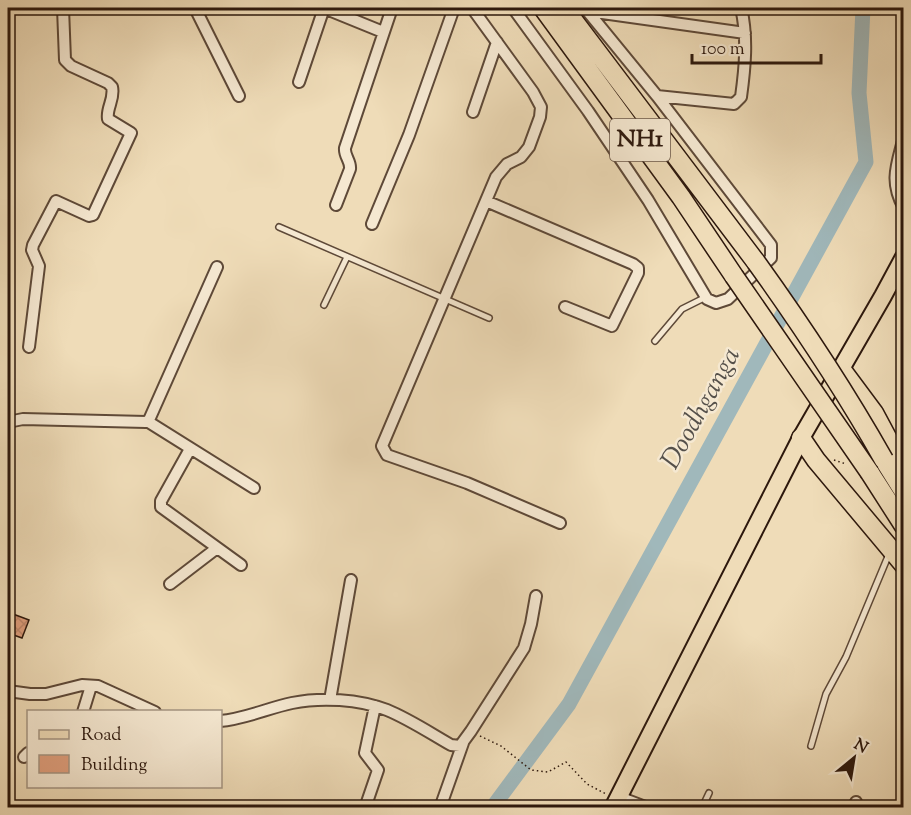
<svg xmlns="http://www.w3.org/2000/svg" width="911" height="815" font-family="'Sorts Mill Goudy',serif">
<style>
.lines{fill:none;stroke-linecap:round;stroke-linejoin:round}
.river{stroke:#a0b8bb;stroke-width:15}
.building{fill:url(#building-cross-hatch);stroke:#2d180d;stroke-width:1.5}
.service-casing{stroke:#5e4938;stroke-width:8}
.minor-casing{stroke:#5e4938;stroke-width:14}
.primary-casing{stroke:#2d180d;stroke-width:20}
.trunk-casing{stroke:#2d180d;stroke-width:21}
.path{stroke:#2d180d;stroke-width:1.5;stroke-dasharray:1.5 3;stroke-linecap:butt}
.service{stroke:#f5e8d1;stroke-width:5}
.minor{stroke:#f5e8d1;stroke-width:10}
.primary{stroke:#efdcb8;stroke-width:16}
.trunk{stroke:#efdcb8;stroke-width:18}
.trunk-bridge-casing{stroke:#2d180d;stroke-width:21;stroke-linecap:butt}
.trunk-bridge{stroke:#efdcb8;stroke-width:18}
.labels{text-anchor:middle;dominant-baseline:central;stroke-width:5;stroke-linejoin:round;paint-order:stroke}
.shield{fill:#f5e8d1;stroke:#695648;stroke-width:1.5}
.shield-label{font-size:24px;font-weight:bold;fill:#2d180d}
.water-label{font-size:27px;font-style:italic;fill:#55504a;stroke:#f5e8d1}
</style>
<defs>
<pattern id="building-cross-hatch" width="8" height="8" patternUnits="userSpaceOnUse" patternTransform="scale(1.5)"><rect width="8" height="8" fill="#e0a07e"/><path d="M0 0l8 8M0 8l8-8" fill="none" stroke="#c0896c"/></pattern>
</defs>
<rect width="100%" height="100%" fill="#efdcb8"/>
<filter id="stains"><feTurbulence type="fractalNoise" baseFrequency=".00333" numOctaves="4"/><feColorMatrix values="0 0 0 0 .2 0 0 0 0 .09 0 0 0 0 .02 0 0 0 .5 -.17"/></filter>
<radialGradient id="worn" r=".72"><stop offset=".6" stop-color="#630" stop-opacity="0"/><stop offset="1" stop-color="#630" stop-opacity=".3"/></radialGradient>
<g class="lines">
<!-- river -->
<path class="river" d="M492,808L569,704L866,162L859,93L863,8"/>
</g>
<!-- building -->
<path class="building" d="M13,614L29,620L22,638L8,633Z"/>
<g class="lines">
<!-- service casing -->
<g class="service-casing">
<path id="service" d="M279,227L489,318
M324,305L347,257
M655,341L682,309L706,297
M811,746L826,694L846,657L889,554
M702,808L709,793"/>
</g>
<!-- minor casing -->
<g class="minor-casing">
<path id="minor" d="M195,8L239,96
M472,8L533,92L541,107L540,117L529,147L521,157L507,164L496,177L382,446L387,455L467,483L560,523
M513,8L588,111L648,200L707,299L716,303L728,299L771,258V245L657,96L585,8
M588,11L745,33
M299,82L324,8L383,32
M657,96L734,104L741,97C745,68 748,37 741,8
M473,112L497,42
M904,137C897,165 889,181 904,208
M486,201L633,264L638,268V273L612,326L565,307
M336,205L350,169C351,161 344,156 345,148L392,8
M372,224L409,135L454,8
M29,347L39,266L32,250L33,245L56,201L89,216L93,215L131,133L108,119C106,108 115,99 112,87L108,83L71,66L65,60L63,8
M147,421L254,488
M8,422L23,419L146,422L149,420L217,267
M190,449L161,501V507L241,565
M170,584L217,548
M8,691L30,694H46L82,685L98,686L155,712
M330,700L351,580
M83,712L91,686
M220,721C245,719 268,708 292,703C321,697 359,699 387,710C409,719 430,733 451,745L460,746L471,731L524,648L531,624L536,596
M24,757L28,753
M619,797L648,808
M365,808L378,770L365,753L375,706
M440,808L463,743
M854,808L856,802"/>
</g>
<!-- primary casing -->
<g class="primary-casing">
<path id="primary" d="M613,808L801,438L883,296L904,257"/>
</g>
<!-- trunk casing -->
<g class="trunk-casing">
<path id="trunk" d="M543,8L681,197L734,276
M564,8L756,262
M842,370L874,413L904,469
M801,438L816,460L904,565
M884,460L904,492
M870,473L904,526"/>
</g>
<!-- path -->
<path class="path" d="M834,460L846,464
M480,736L501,746L531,770L548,772L566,762L587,784L606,794"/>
<!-- service -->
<use href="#service" class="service"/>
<!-- minor -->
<use href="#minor" class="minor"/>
<!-- primary -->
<use href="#primary" class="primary"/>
<!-- trunk -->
<use href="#trunk" class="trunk"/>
<!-- trunk-bridge casing -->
<g class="trunk-bridge-casing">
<path id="trunk-bridge" d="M756,262C802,326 845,391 884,460
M734,276L870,473"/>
</g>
<!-- trunk-bridge -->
<use href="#trunk-bridge" class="trunk-bridge"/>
</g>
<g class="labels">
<!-- shield labels -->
<rect class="shield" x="610" y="119" width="60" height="42" rx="4.5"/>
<g class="shield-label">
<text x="640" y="140">NH1</text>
</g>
<!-- water labels -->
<g class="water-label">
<text transform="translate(702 409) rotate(-61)">Doodhganga</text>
</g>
</g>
<!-- margin -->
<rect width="911" height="815" fill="none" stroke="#efdcb8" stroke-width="30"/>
<rect x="9" y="9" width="893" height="797" fill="none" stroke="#2d180d" stroke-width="3"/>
<rect x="15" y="15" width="881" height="785" fill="none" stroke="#2d180d" stroke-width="1.5"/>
<!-- legend -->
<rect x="27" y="710" width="195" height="78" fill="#f5e8d1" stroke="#a59583" stroke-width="1.5"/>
<rect x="39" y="730" width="30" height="9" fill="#efdcb8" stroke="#a59583" stroke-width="1.5"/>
<text x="81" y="740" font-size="18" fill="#2d180d">Road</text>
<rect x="39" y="755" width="30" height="18" fill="#e0a07e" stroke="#a59583" stroke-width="1.5"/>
<text x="81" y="770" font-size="18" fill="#2d180d">Building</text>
<!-- north arrow -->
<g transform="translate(854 758) rotate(30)" stroke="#f5e8d1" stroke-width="4.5" paint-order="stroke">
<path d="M0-4.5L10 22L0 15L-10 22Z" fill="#2d180d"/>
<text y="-9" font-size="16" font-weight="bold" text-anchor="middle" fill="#2d180d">N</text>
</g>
<!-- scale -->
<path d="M692 54v9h129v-9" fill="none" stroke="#2d180d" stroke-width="3"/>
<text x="701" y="54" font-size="18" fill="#2d180d" stroke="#f5e8d1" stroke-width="4.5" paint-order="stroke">100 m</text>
<rect width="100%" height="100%" filter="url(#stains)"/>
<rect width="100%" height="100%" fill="url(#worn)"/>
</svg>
